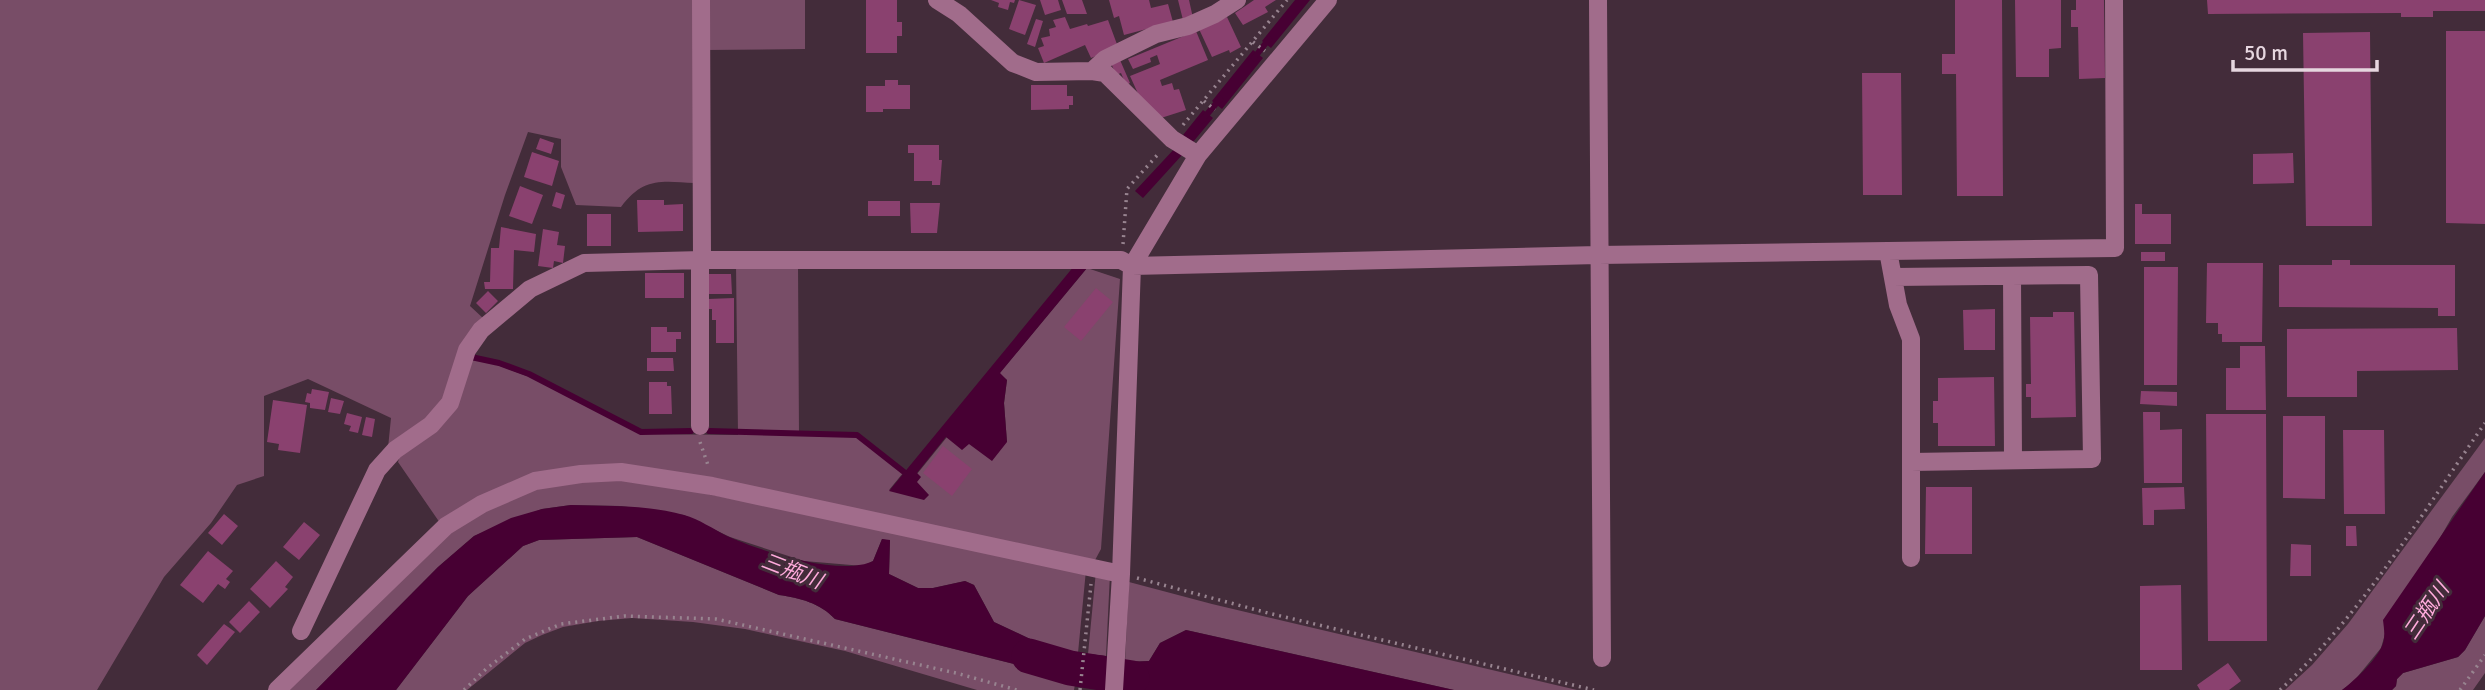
<svg xmlns="http://www.w3.org/2000/svg" width="2485" height="690" font-family="Signika,'Noto Sans JP',sans-serif">
<style>
.green{fill:#784d67}
.water{fill:#470033}
.lines{fill:none;stroke-linecap:round;stroke-linejoin:round}
.stream{stroke:#470033;stroke-width:6}
.river{stroke:#470033;stroke-width:35}
.building{fill:#8a416f}
.path{stroke:#988490;stroke-width:3.5;stroke-dasharray:2 5;stroke-linecap:butt}
.minor{stroke:#a16c8b;stroke-width:18}
.labels{text-anchor:middle;dominant-baseline:central;stroke-width:6;stroke-linejoin:round;paint-order:stroke}
.water-label{font-size:21px;font-style:italic;fill:#ffabdc;stroke:#432c3a}
</style>
<rect width="100%" height="100%" fill="#432c3a"/>
<!-- green -->
<path class="green" d="M0,0H697L695,183C661,181 643,177 621,207L576,205L561,167V139L528,132L505,195L470,306L484,319L439,410L388,448L391,418L308,379L264,396V476L237,485L211,523L164,577L97,690H0Z
M705,0H805V49L706,50Z
M736,264H798L799,435L856,436L903,473L889,490L916,482L917,474L947,437L969,443L1007,442L1004,403L1007,380L999,374L1087,268L1120,279L1101,549L1094,562L708,479L566,471L440,523L398,462L401,452L432,429L467,359L495,364L532,378L641,434L738,435Z
M2485,438V472L2452,517L2385,634L2381,648L2354,681L2342,690H2285L2312,665L2348,624Z
M595,479L649,482L1086,570L1078,653L1045,646L994,622L974,585L965,581L933,588H918L889,574L890,541L882,539L873,561L863,566L804,561L730,537L684,515L621,506L571,505L542,509L474,536L438,567L316,690H282L459,523L541,485Z
M637,537L779,595C800,598 820,603 835,619L1014,664L1075,684L1074,690H977L845,651L745,629L693,622L632,618L598,621L563,627L542,635L525,643L467,690H396L468,596L523,546L539,540Z
M1096,571L1110,574L1106,656L1088,654Z
M1129,582L1212,604L1577,690H1454L1186,630L1160,643L1149,661L1125,662Z
M2485,616V673L2473,690H2392L2396,686L2397,679L2403,673L2458,657L2465,650Z"/>
<!-- water -->
<path class="water" d="M1295,0H1310L1271,48L1262,41Z
M1253,50L1263,58L1222,109L1212,101Z
M1203,110L1213,118L1193,142L1183,135Z
M1176,147L1183,154L1143,198L1135,191Z
M1079,260L1087,268L1000,373L1007,380L1004,403L1007,442L992,461L969,444L962,450L946,437L917,473L921,477L917,482L929,495L924,500L889,491Z
M2485,472V616L2465,650L2458,657L2403,673L2397,679L2396,686L2392,690H2342C2354,681 2374,662 2381,648C2386,639 2384,629 2383,620Z
M571,505C604,506 651,505 684,515C699,519 713,529 727,536C760,551 841,577 873,561L882,539L890,540L889,574L918,588H933L965,581L974,585L994,622L1045,646L1078,653L1075,684L1014,664L835,619C820,603 800,598 779,595L637,537L539,540L523,546L468,596L396,690H316L438,567L474,536L511,518L542,509Z
M1186,630L1454,690H1123L1125,662L1149,661L1160,643Z
M1088,654L1106,656L1104,689L1085,685Z"/>
<g class="lines">
<!-- stream -->
<path class="stream" d="M1254,58L1269,39
M1202,120L1220,99
M471,357L499,363L529,374L641,432L691,431
M709,431L857,435L904,472"/>
<!-- river -->
<path class="river" d="M1029,656L1070,668L1132,678"/>
</g>
<!-- building -->
<path class="building" d="M866,0H897V22H902V36H897V53H866Z
M991,0H1015L1014,3L1010,2L1008,10L998,7L999,3Z
M1019,0L1036,5L1025,35L1009,29Z
M1040,0H1058L1061,10L1045,15Z
M1062,0H1082L1087,14H1067Z
M1109,0H1149L1151,8L1168,4L1173,22L1124,35L1119,16L1114,18Z
M1178,0H1189L1193,18L1183,20Z
M1254,0H1276L1265,7L1268,12L1243,25L1235,13Z
M1955,0H2002L2003,196H1957L1956,74H1942V54H1955Z
M2015,0H2061V48L2049,49V77H2016Z
M2076,0H2104L2105,78L2079,79L2078,27H2071V10H2076Z
M2207,0H2485V11H2433V17H2401V13L2208,14Z
M1065,17L1070,29L1087,24L1088,26L1108,20L1118,47L1091,58L1085,45L1044,63L1038,48L1044,46L1041,38L1050,36L1049,29L1056,27L1053,20Z
M1227,17L1241,47L1230,53L1229,50L1212,57L1199,29Z
M1036,19L1043,21L1035,47L1027,44Z
M1196,31L1208,60L1160,80L1162,86L1172,83L1174,90L1179,89L1186,110L1161,118L1140,98L1130,76L1160,64L1157,55L1150,58L1151,62L1133,69L1128,59Z
M2446,31H2485V224L2446,223Z
M2370,32L2372,226H2306L2303,33Z
M1120,60L1130,83L1126,85L1121,73L1116,75L1111,63Z
M1862,73H1901L1902,195H1863Z
M885,80H898V85H910V109H883V112H866V86H885Z
M1031,85H1067V96H1073V105H1069V109L1031,110Z
M540,138L554,143L551,154L536,149Z
M908,145H939V160H942L940,185H932V181H914V153H908Z
M532,152L559,161L552,186L524,177Z
M2293,153L2294,183L2253,184V154Z
M520,186L543,195L532,224L509,216Z
M556,192L565,195L561,209L552,206Z
M637,200H664V205L683,204V231L638,232Z
M868,201H900V216H868Z
M910,203H940L937,233H911Z
M2135,204H2142V214H2171V244H2135Z
M587,214H611V246H587Z
M501,227L536,234L534,252L514,250L513,289H485L484,282H490L491,248H499Z
M543,229L559,232L557,245L565,246L563,263L554,261L553,268L538,266Z
M2141,252H2165V261H2141Z
M2332,260H2350V265H2455V316H2438V308L2279,307V265H2332Z
M2207,263H2263L2262,342H2222V334H2218V323H2206Z
M2144,267H2178L2177,385H2144Z
M645,273H684V298H645Z
M709,274H731L732,294H709Z
M1096,288L1113,302L1081,341L1064,327Z
M488,291L498,301L486,313L476,303Z
M734,298V343H716V320H712V309H708V299Z
M1995,309V350H1964L1963,310Z
M2053,312H2074L2076,417L2031,418V397H2026V384H2031L2030,317H2053Z
M651,327H667V332H681V339H676V352H651Z
M2457,328L2458,370L2357,371V397H2287V329Z
M2240,346H2265L2266,410H2226V368H2240Z
M647,358H673L674,371H647Z
M1994,377L1995,446H1938V423H1933V401H1938V378Z
M649,382H667V386H671L672,414H649Z
M312,389L329,392L325,410L310,408V403L305,402L307,393L311,394Z
M2141,391L2177,392V406L2140,404Z
M331,398L344,401L340,414L328,412Z
M273,400L307,405L300,453L278,450L279,444L267,442Z
M2143,412H2160V430L2182,429V483H2144Z
M347,413L362,417L358,433L349,431L351,426L344,424Z
M2206,414H2266L2267,641H2208Z
M2283,416H2325V499L2283,498Z
M366,417L375,419L372,437L362,435Z
M2343,430H2384L2385,514H2344Z
M943,446L972,469L952,496L923,473Z
M1926,487H1972V554H1925Z
M2184,487L2185,509L2154,510V525H2143L2142,488Z
M224,514L238,526L222,545L208,533Z
M304,522L320,535L299,560L283,547Z
M2346,526H2356L2357,546H2346Z
M2291,544L2311,545V576H2290Z
M208,551L233,571L226,579L230,582L225,589L218,584L203,603L180,585Z
M276,561L293,577L285,587L288,589L270,608L250,589Z
M2181,585L2182,670H2140V586Z
M249,601L260,612L240,633L229,622Z
M224,624L235,632L207,665L197,655Z
M2228,663L2241,681L2229,690H2200L2197,685Z"/>
<g class="lines">
<!-- path -->
<path class="path" d="M1253,42L1265,51
M1204,101L1215,110
M1183,125L1287,0
M1123,244L1127,189L1160,152
M700,442L709,468
M1137,578L1268,613L1594,690
M464,690L486,669L525,639L561,624L624,616L716,619L956,673L1017,690
M1080,690L1091,584
M2280,690C2362,614 2421,515 2485,423
M2460,690L2485,655"/>
<!-- minor -->
<path class="minor" d="M937,0L959,14L1013,63L1036,72L1092,71L1105,73L1172,139L1198,155
M1598,0L1602,658
M1092,71L1105,59L1156,34L1188,26L1215,14L1237,0
M1888,251L1898,305L1911,339V558
M2012,276L2013,460
M1893,277L2089,275L2092,459L1911,462
M700,426V266L702,260L701,0
M301,631L377,470L395,450L431,425L450,403L467,350L481,330L530,289L584,263L702,260H1121L1132,266L1598,255L2115,248L2114,0
M277,690L446,526L482,504L535,481L581,474L621,472L712,486L1121,574
M1114,690L1121,574L1132,266L1198,155L1328,0"/>
</g>
<g class="labels">
<!-- water labels -->
<g class="water-label">
<text transform="translate(792 571) rotate(21)">三瓶川</text>
<text transform="translate(2426 611) rotate(-56)">三瓶川</text>
</g>
</g>
<!-- scale -->
<path d="M2233 60v10h144v-10" fill="none" stroke="#e6d6df" stroke-width="3.5"/>
<text x="2244" y="60" font-size="21" fill="#e6d6df" stroke="#432c3a" stroke-width="5" paint-order="stroke">50 m</text>
</svg>
